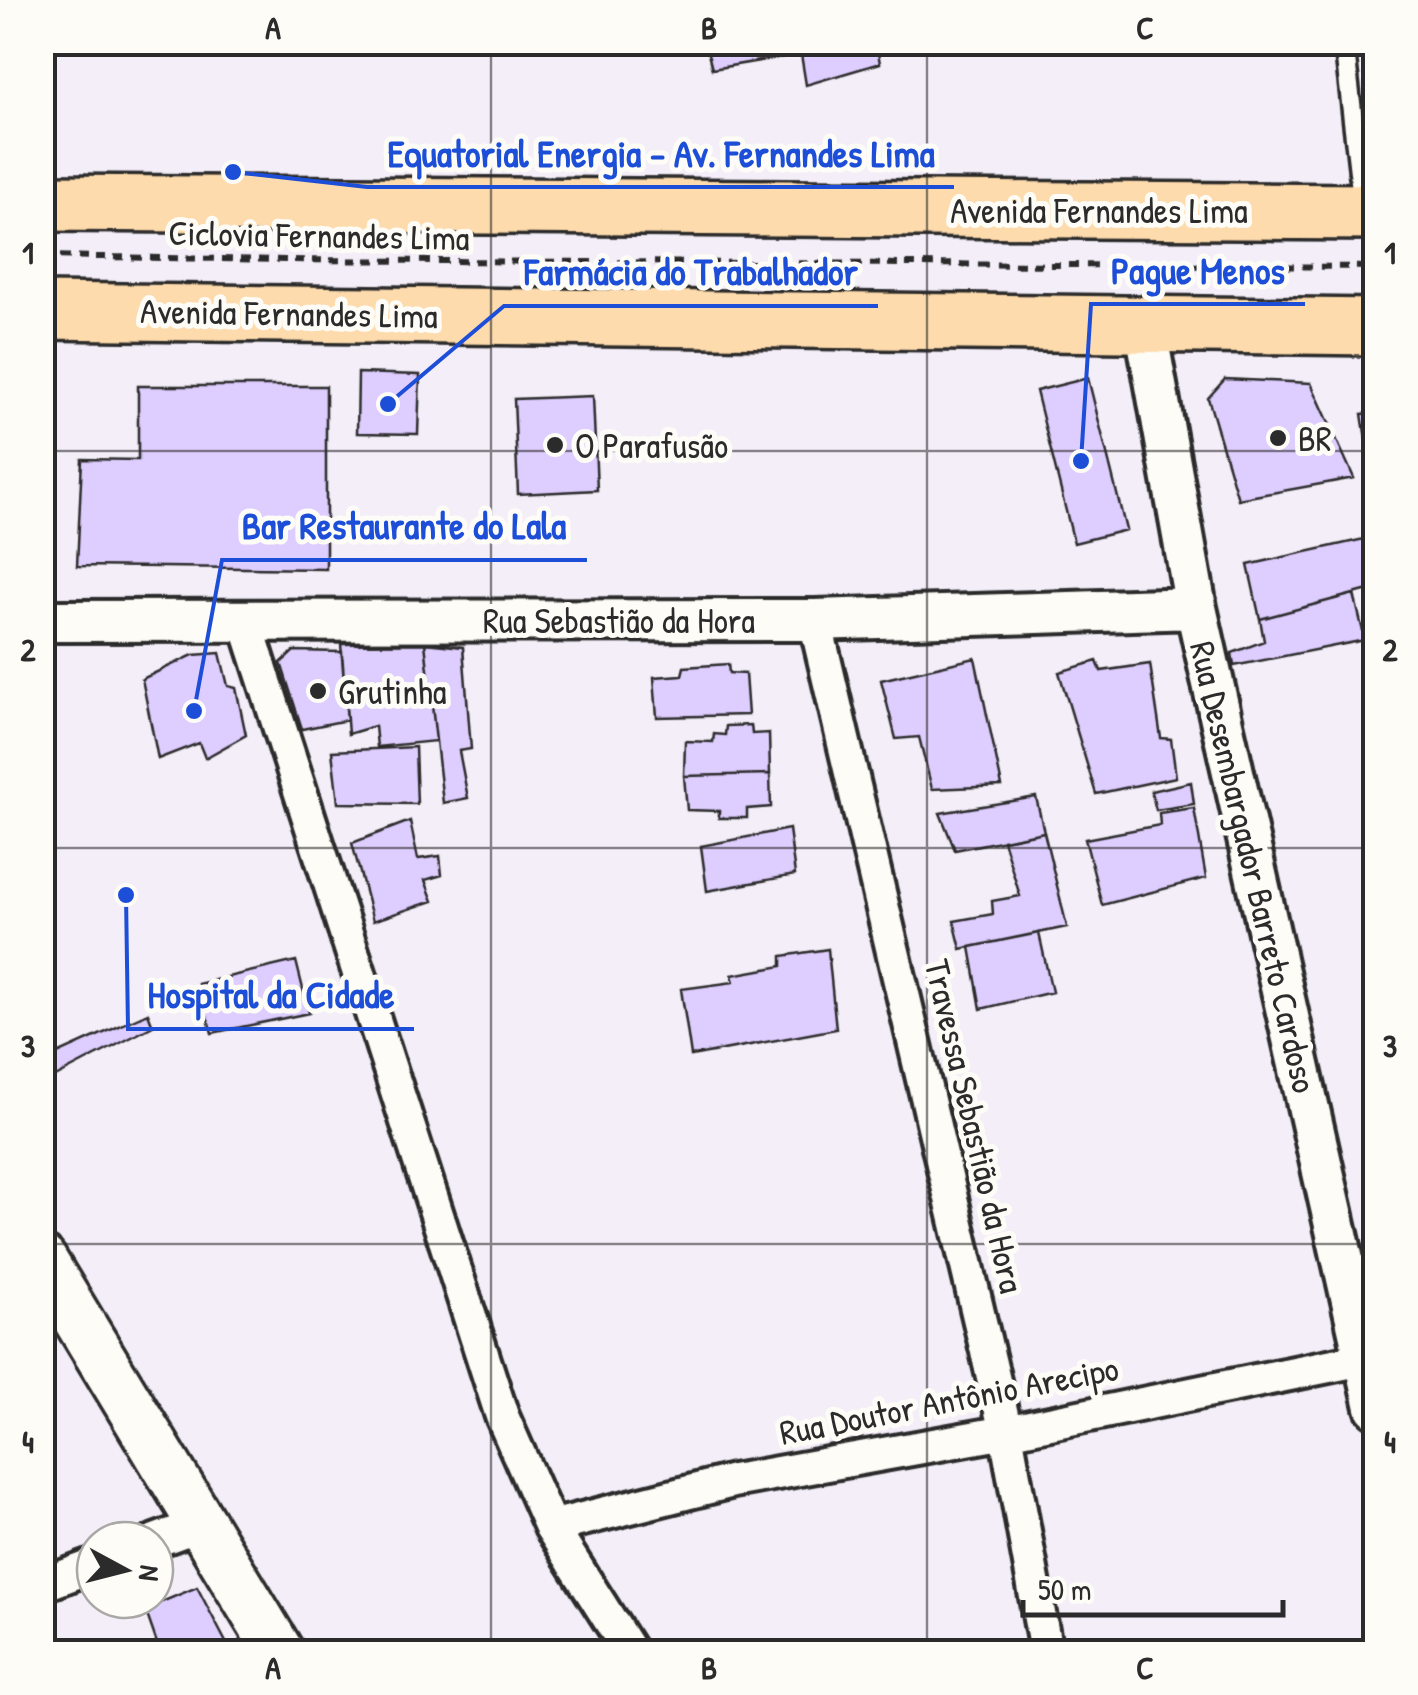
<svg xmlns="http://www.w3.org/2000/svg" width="1418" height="1695" font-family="'Patrick Hand',sans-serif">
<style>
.building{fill:#decdff;stroke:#2b2b2b;stroke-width:2.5}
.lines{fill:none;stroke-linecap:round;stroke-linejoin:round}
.service-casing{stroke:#2b2b2b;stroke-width:25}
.minor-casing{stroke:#2b2b2b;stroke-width:40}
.tertiary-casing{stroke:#2b2b2b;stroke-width:48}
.secondary-casing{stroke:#2b2b2b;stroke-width:55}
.trunk-casing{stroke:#2b2b2b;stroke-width:62}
.path{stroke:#2b2b2b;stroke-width:6;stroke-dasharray:10 8;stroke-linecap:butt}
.service{stroke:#fdfcf7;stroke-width:18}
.minor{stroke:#fdfcf7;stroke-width:32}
.tertiary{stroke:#fdfcf7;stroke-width:40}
.secondary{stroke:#fdfcf7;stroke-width:48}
.trunk{stroke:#fedbac;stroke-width:55}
.grid{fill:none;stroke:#2b2b2b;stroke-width:2.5;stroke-opacity:0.55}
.poi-dot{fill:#2b2b2b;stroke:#fdfcf7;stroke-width:4}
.labels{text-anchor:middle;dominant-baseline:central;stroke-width:10;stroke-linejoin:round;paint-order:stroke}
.street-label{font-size:35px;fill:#2b2b2b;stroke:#fdfcf7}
.poi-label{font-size:35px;fill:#2b2b2b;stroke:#fdfcf7;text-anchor:start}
.leader{fill:none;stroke:#1d4ed8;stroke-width:4}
.callout-dot{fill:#1d4ed8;stroke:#fdfcf7;stroke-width:4}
.callout-label{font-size:38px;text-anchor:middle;font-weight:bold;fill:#1d4ed8;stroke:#fdfcf7;stroke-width:10;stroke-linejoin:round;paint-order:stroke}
.neatline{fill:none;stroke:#2b2b2b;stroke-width:4}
.grid-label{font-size:32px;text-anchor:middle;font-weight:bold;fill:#2b2b2b}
</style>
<rect width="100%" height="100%" fill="#f4eef9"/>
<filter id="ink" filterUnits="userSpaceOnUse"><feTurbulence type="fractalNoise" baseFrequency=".01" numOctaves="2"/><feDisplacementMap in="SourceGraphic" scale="20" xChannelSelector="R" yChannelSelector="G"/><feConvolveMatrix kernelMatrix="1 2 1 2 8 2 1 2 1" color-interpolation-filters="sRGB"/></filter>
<g filter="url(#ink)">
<!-- building -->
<path class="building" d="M705,42H798L801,54L712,69Z
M799,42H876L880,63L806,85Z
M358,373L420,375L418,434L357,433Z
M1088,378L1126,530L1074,543L1036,391Z
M1225,379L1311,383L1354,478L1238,499L1208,398Z
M138,386H326V569L77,566L82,459L138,460Z
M593,396L597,490L518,494L514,399Z
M1376,413V483L1373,484L1362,414Z
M1364,539L1376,588L1260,619L1248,565Z
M1354,594L1365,640L1234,666L1232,653L1264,641L1260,619Z
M425,643L463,647L471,749L459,751L468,798L443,803Z
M425,643L436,741L377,747L375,726L348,734L341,644Z
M294,651L342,652L347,720L302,729L281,663Z
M220,653L228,686L236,688L246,735L205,758L199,743L158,759L142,679L193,655Z
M975,658L1002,786L932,789L919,737L896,739L881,680Z
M1097,661L1101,671L1150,664L1161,738L1171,739L1176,777L1096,794L1059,672Z
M728,664L729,673L745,674L748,715L657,717L654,677L682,675L684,667Z
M751,725L752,734L769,733L770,774L684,776L685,741L713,742L714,734L725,735L726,726Z
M415,747L417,804L338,803L332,751Z
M770,774L771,807L747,809V818H719V811L687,810L684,776Z
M1191,782L1194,804L1156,810L1151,791Z
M1036,797L1044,832L955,850L940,813Z
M1194,808L1206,878L1102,905L1085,839L1160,825L1159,813Z
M410,821L418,859L440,856L442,875L425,880L433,901L373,921L352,843Z
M789,829L795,875L707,891L701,846Z
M1044,832L1067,927L961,949L954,921L993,914L992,901L1020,896L1003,840Z
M1039,933L1052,992L981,1009L970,947Z
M828,949L836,1029L691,1056L681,989L734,982L732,975L782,966V956Z
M296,961L309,1013L212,1033L198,984Z
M148,1013L153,1026L42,1084V1042L51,1057Z
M197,1587L231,1652H160L145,1609Z"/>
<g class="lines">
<!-- service casing -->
<g class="service-casing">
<path id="service" d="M1344,42L1363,207"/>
</g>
<!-- minor casing -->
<g class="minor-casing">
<path id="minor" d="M245,620L502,1416L551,1527L630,1652
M815,620L1006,1432L1046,1652
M551,1527L733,1481L1006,1432L1363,1359
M155,1541L201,1524
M42,1585L95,1565"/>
</g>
<!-- tertiary casing -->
<g class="tertiary-casing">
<path id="tertiary" d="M1145,324L1196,608L1376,1407
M42,621L815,620L1196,608"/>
</g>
<!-- secondary casing -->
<g class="secondary-casing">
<path id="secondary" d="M42,1260L279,1652"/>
</g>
<!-- trunk casing -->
<g class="trunk-casing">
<path id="trunk" d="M42,203L1376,212
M42,311L1376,327"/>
</g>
<!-- path -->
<path class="path" d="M42,256L284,260L1376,267"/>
<!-- service -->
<use href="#service" class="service"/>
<!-- minor -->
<use href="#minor" class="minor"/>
<!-- tertiary -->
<use href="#tertiary" class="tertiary"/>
<!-- secondary -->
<use href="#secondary" class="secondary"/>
<!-- trunk -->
<use href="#trunk" class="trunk"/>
</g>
</g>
<!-- grid -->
<path class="grid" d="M491,42V1652M927,42V1652M42,451H1376M42,848H1376M42,1244H1376"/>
<!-- markers -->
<g class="poi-dot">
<circle cx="1278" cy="438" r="10"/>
<circle cx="555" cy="445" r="10"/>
<circle cx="318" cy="691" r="10"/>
</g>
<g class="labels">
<!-- street labels -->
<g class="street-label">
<text x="1099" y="210">Avenida Fernandes Lima</text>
<text transform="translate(319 235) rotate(1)">Ciclovia Fernandes Lima</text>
<text transform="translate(289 313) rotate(1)">Avenida Fernandes Lima</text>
<text x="619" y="620">Rua Sebastião da Hora</text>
<text transform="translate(1254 867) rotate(77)">Rua Desembargador Barreto Cardoso</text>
<text transform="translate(975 1126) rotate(77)">Travessa Sebastião da Hora</text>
<text transform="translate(949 1400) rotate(-11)">Rua Doutor Antônio Arecipo</text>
</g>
<!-- poi labels -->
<g class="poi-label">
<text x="1298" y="438">BR</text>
<text x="575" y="445">O Parafusão</text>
<text x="338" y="691">Grutinha</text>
</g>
</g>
<!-- callouts -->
<path class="leader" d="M233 172L367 187H954M1081 461L1091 304H1305M388 404L504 306H878M194 711L222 560H587M126 895L128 1029H414"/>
<g class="callout-dot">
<circle cx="233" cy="172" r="10"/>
<circle cx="1081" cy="461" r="10"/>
<circle cx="388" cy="404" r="10"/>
<circle cx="194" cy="711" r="10"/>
<circle cx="126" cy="895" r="10"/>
</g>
<g class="callout-label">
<text x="661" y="167">Equatorial Energia - Av. Fernandes Lima</text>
<text x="1198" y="284">Pague Menos</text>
<text x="691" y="285">Farmácia do Trabalhador</text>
<text x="404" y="539">Bar Restaurante do Lala</text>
<text x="271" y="1008">Hospital da Cidade</text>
</g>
<!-- margin -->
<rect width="1418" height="1695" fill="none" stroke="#fdfcf7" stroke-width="110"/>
<!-- north arrow -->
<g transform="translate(125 1570) rotate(97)"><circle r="48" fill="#fdfcf7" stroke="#a9a8a5" stroke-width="2.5"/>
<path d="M0-8L18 38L0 25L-18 38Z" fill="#2b2b2b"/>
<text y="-15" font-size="28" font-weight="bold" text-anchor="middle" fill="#2b2b2b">N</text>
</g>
<!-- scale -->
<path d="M1023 1600v15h260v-15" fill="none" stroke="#2b2b2b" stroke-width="5"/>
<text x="1038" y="1600" font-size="30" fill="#2b2b2b" stroke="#fdfcf7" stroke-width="8" paint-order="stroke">50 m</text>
<rect x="55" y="55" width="1308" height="1585" class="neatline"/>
<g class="grid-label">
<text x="273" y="39">A</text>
<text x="709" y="39">B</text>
<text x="1145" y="39">C</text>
<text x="28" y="264">1</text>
<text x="1390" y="264">1</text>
<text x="28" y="661">2</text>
<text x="1390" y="661">2</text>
<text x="28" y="1057">3</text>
<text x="1390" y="1057">3</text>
<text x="28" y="1453">4</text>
<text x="1390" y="1453">4</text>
<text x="273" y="1679">A</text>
<text x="709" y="1679">B</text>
<text x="1145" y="1679">C</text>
</g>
</svg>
